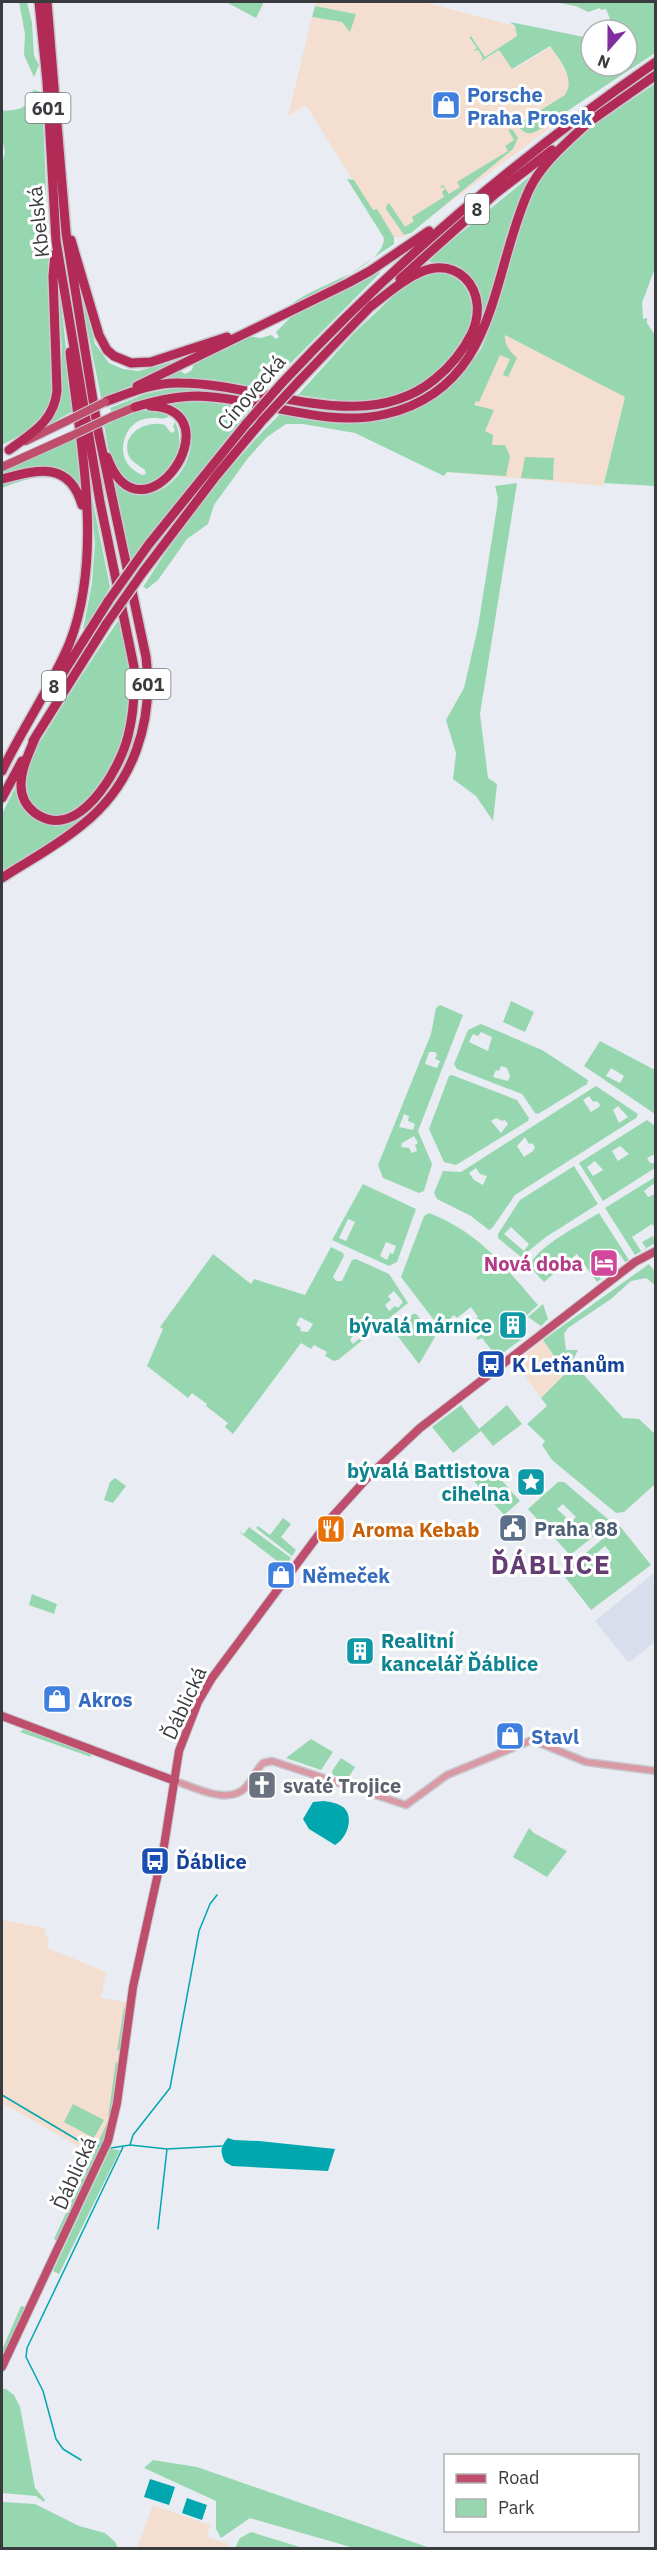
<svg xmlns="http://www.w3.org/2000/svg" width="657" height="2550" font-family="'IBM Plex Sans',sans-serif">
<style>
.built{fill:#d9deec}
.industrial{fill:#f3ded0}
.green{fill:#96d7b0;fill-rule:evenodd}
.water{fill:#00a7af}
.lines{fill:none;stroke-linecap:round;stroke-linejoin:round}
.stream{stroke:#00a7af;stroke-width:1.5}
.minor-casing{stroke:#c7c9cf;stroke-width:9}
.major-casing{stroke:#c7c9cf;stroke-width:10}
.highway-casing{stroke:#c7c9cf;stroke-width:12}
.minor{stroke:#d99aa6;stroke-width:6}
.major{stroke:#be4e6b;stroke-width:8}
.highway{stroke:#b22a56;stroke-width:9}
.major-bridge-casing{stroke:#c7c9cf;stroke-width:10;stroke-linecap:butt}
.highway-bridge-casing{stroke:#c7c9cf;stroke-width:12;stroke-linecap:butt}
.major-bridge{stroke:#be4e6b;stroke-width:8}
.highway-bridge{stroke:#b22a56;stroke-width:9}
.labels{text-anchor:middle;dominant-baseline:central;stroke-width:6;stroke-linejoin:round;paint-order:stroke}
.shield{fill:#fff;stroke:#757678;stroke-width:1.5}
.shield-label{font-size:18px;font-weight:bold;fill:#3a3b3e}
.shop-label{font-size:20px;font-weight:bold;fill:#366cbe;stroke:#fff;text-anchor:start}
.street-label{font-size:20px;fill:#3a3b3e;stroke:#fff}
.hotel-label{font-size:20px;font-weight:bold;fill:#b23c85;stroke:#fff;text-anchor:end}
.culture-label{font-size:20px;font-weight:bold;fill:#0d838f;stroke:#fff;text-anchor:end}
.transit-label{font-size:20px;font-weight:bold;fill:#164399;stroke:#fff;text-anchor:start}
.service-label{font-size:20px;font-weight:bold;fill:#4e5e75;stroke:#fff;text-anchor:start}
.food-label{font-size:20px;font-weight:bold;fill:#c56008;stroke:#fff;text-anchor:start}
.worship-label{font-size:20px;font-weight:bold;fill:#5b616d;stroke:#fff;text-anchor:start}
.district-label{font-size:26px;font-weight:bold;letter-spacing:1.5px;fill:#643d75;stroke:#fff}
</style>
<rect width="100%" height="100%" fill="#eaecf3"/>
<!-- built -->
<path class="built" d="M655,1572V1642L631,1661H627L595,1621Z"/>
<!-- industrial -->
<path class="industrial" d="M316,2H424L515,26L517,36L485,57L472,36L469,37L477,48L473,51L478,50L483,58L480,62L500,50L514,69L551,47L570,79L561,120L403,237H388L306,105L288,116L312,17L342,22L348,27L356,14L315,6Z
M505,334L625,397L603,486L447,472L452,445Z
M543,1340L566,1373L541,1398L515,1362Z
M2,1920L45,1928V1935L49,1936L47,1948L106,1972L101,1998L126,2002L109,2126L97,2157L2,2103Z
M153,2505L210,2525L207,2537L229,2544L228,2548H137Z"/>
<!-- green -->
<path class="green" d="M19,2H27L32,23L34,56L39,65L34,77L24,55L25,34Z
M226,2H264L256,18Z
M554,2H655V53L537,131C529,135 525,134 519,127L520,123L565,95C576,78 560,61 550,46L512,69L499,50L480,62L483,58L478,50L473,51L477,48L469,37L471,36L485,57L517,36L515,26L510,22L584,37L591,34V66H627V30H621V24L620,30H607L612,24L606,9L601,10L600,8L588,12L576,6Z
M315,6L356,14L350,32L342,22L312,17Z
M655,84V268L642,303L643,319L647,318V323L655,335V486L604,483L625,397L505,335C504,345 510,351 517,358L508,377L503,375L510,359L500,355L479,402L476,401L474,405L494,410L485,431L493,435L492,445H505L510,456L506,476L447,472L444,476L355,433L303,424H286L267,437L248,458L214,505L208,524L187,539L158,580L147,589L143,587C182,525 229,464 281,413C347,425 403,433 455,380C464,370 477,358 483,345C505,292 510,233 538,182C559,143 619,109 655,84Z
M33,90L42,92L54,388L49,411L30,430L2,445V164L5,152L2,138V111C18,110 31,109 33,90Z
M508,129L513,130L518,138L513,149L411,233L404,235L386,209L387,205L389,203L405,227L414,221L412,217L444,197L442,192L445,189L443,187L439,188L443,185L449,194L460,187L457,182L508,151L505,146L514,140Z
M530,176C520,198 510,220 504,244C496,274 491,308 477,336C437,417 365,420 287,406L292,402C341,410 396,420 437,382C452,368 467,341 480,323L464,272L447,263L429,262L439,251Z
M347,179L354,180L373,210L377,209L394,237V244L333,285L291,305C310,286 383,270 384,238Z
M75,265L95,344L109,363L123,369L138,371L191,357L117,393L101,398Z
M378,271L380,273L265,389L206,380L154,382L179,370L185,374L192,370L194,363L247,336L261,338L271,335L276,339L279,337L276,332L295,313Z
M440,272C452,274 463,281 468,293C487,333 433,382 399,395C366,407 332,399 298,395L354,333L406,284L430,273Z
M58,276L73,411L48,425C73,392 57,318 58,276Z
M174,388H204L258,397L255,401L214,394L112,413L110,408L145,394Z
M167,402H209L251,408L130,561L113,481C146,519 200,472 190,430C187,416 175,412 167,402Z
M156,409L168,413V417C162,420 160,418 154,418C134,417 123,432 123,451C124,463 132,470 142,475L146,474L145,470C140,466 130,461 128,454C122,432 148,420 165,425L171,433L175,431L173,426L175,422C195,461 140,512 115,467C108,456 107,439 104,426C121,418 136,410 156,409Z
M76,438L81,488C61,457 31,466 2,474V471Z
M525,457L554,458L553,480L521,478Z
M26,475C53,475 64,474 76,500C71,494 67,486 61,482C45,471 18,482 2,488V481Z
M89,482L110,587L82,635L92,583L95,543Z
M517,483L480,714L488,778L497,784L493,821L476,796L453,779L456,753L446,720L464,688L478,627L497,507L498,498L495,486Z
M120,618C133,681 139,733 98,788C90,798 80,810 67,814C35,826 18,792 28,765C32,752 42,740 48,729C71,691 95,654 120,618Z
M15,788C20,819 53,836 81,818L83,821L2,873V814Z
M511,1001L534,1012L525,1032L503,1022Z
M440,1005L463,1015L418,1131L432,1164L424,1191L419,1193L383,1178L378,1165L431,1034L436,1008ZM429,1052H435L437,1055L435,1059L440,1061L437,1068L425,1064ZM404,1114L409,1116L408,1121L415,1124L413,1130L399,1127ZM414,1136L418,1143L415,1145L417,1151L412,1153L409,1148L401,1147L402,1143Z
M481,1024L542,1050L588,1080L587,1084L538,1114L535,1113L522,1094L457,1069L454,1064L468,1030ZM481,1032L492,1037L488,1051L469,1042L473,1034L478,1036ZM501,1066L507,1068L510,1076L508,1081L493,1077L496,1070L499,1071Z
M600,1041L655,1070V1114L584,1066ZM611,1068L624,1076L620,1083L606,1076Z
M452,1075L517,1100L529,1118L528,1121L456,1165L444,1162L429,1129L449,1076ZM496,1118L502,1121L505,1120L508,1124L501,1133L491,1121Z
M596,1086L638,1114L636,1118L515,1195L493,1227L489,1230L471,1216L437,1199L434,1193L443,1171L461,1172ZM589,1096L593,1102L596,1101L600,1104L599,1107L591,1112L583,1100ZM618,1106L628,1117L619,1123L613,1110ZM525,1137L529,1144L532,1143L535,1147L533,1151L524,1157L517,1146ZM476,1168L480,1174L487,1176L483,1185L474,1180L469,1173Z
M647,1120L655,1126V1154L647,1158L650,1163H655V1168L603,1201L579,1163ZM620,1146L629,1154L618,1161L612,1151ZM595,1161L603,1170L593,1176L587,1167Z
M574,1166L598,1204L546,1237L521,1257L498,1238V1234L520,1200ZM511,1227L529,1244L524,1251L504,1234Z
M655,1177V1187L653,1184L644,1191L648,1197L655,1194V1228L652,1224L632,1237L641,1251L646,1248L642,1242L653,1236L655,1243L635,1255L605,1208Z
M363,1184L416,1209L397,1262L389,1266L332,1240ZM348,1219L355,1222L346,1241L339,1238ZM386,1242L396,1246L393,1254L390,1253L387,1260L380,1256Z
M429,1213C480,1233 503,1265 538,1305L513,1328L522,1339L497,1357L482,1338L478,1340L476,1338L481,1334L472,1322L478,1317L471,1307L457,1318L454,1315L440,1328L401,1277L424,1216Z
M599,1213L629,1260L625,1262L616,1249L592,1266L601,1279L597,1282L577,1254L544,1282L529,1266C539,1245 580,1225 599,1213ZM543,1257L553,1269L546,1276L535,1264Z
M331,1247L343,1253L344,1256L333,1277L336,1281H342L352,1260L356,1259L389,1274L408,1303L338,1360L334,1361L325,1356L327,1352L314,1345L311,1349L301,1343L233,1434L225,1427L228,1423L206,1406L207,1404L192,1393L188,1398L147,1366L163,1329L160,1327L213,1254L251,1284L254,1279L305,1295ZM394,1291L403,1302L398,1308L395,1306L389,1311L385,1305L391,1300L388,1296ZM300,1317L313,1324L308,1332L300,1331L301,1328L296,1325ZM352,1324L357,1331L363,1326L367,1332L353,1344L350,1340L354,1334L351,1330Z
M649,1264L655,1272V1285L646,1278L631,1281L611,1299L568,1328L564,1334L566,1350H578L572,1362L623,1418L639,1419L655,1434V1484L624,1512L616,1513L552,1460L542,1445L545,1441L527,1424L547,1406L541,1398L566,1373L543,1340Z
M543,1304L548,1319L541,1326L528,1317Z
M413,1314H416L435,1337L419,1364L393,1330Z
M461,1405L479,1429L507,1405L522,1424L493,1446L481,1431L453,1453L432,1427Z
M484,1464L490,1467L520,1501L504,1515L473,1480V1473Z
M115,1478L126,1486L113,1503L104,1500L110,1482Z
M558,1482H564L609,1520L608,1525L570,1555L528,1509ZM563,1504L576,1517L571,1522L557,1509Z
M283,1518L291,1524L281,1537L296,1550L292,1556L256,1528L258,1526L270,1535Z
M619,1525L651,1565L591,1610L562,1573ZM605,1546L610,1552L593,1565L589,1560Z
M249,1527L291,1558L285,1567L238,1531L244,1534Z
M32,1594L57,1604L54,1614L29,1605Z
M25,1728L90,1752L91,1757L20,1732Z
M311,1739L333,1752L321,1770L286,1758Z
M341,1758L355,1767L347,1780L333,1775L332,1771Z
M529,1828L534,1833L567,1851L547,1877L513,1857Z
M124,2007L125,2010L120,2049L117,2051Z
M116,2061L118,2065C117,2078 116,2109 108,2117Z
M73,2104L104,2120L94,2138L64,2122Z
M107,2123L109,2126L105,2141L57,2241L54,2239Z
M110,2149L120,2150L59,2274L53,2271Z
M21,2306L26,2307L2,2358V2350Z
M2,2389H6L14,2395L20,2407L35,2488L45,2500L44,2502L36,2496L2,2493Z
M153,2460L197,2467L430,2548H354L250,2518L221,2538L216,2529V2501L144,2468Z
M2,2502L35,2504L79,2526L105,2533L115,2542L118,2548H2Z
M251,2532L303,2548H235L240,2538Z"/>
<!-- water -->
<path class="water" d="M324,1801C331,1802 337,1803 343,1807C355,1817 347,1838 335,1845L309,1829L303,1819L313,1802Z
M228,2138L234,2140L259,2141L335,2149L328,2171L232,2166L225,2162C220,2152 220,2147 228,2138Z
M150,2479L175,2487L169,2505L144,2497Z
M187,2498L207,2505L202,2520L182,2513Z"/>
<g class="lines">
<!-- stream -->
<path class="stream" d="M2,2095L81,2142L98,2146
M130,2145L133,2135L170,2088L199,1931L210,1904L217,1895
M111,2148L130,2145L167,2149L222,2146
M158,2229L167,2149
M81,2460L63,2449L56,2439L43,2391L26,2357L27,2348L123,2147"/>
<!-- minor casing -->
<g class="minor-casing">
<path id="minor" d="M175,1781C194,1787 229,1806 246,1787C253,1779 256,1770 263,1763L272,1761L406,1805L447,1775L532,1740L586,1762L656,1771"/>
</g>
<!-- major casing -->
<g class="major-casing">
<path id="major" d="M111,417L135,407
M26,441L67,421
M2,467L71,436
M2,1716L175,1781
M2,2367L108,2141L117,2103L133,1987L164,1846L179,1751L198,1702L212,1678L331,1518L370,1475L420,1428L635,1262L656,1251"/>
</g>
<!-- highway casing -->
<g class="highway-casing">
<path id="highway" d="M589,122L656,75
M71,240L99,335L107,350L114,356L131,363L151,362L227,337
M400,279L495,194L552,150
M299,381L372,305
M282,383C397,260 517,158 656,62
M137,386L348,283L370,271L429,231
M105,402C129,393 154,382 180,383C261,383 364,438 435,379C450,367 463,351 472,333C480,315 480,293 465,278C433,249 394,289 370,307
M135,407C155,401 176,396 198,396C260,398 324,429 386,414C499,387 490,275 529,190C543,161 569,141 592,119
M9,450C32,433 54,421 57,391L53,276L55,254
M107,457C142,552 238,409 150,406
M2,479C37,470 69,460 82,505
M149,544L246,424
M143,572L216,476L261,422
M51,692L109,600
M36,736C30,751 21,768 21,785C21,796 26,806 35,813C78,844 120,769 128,736C134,713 135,691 134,667L100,502L56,241L47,81L39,2
M33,741L107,623
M2,771C22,729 53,684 70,642C104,553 80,444 70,352
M2,798L22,761
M2,878C28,861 57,846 82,825C134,784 154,721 146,657L98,431L66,233L47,2"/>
</g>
<!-- minor -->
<use href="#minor" class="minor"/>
<!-- major -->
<use href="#major" class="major"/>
<!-- highway -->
<use href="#highway" class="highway"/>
<!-- major-bridge casing -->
<g class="major-bridge-casing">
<path id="major-bridge" d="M67,421L105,402
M71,436L111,417"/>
</g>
<!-- highway-bridge casing -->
<g class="highway-bridge-casing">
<path id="highway-bridge" d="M261,422L299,381
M246,424L282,383
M109,600L149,544
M107,623L143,572"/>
</g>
<!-- major-bridge -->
<use href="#major-bridge" class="major-bridge"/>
<!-- highway-bridge -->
<use href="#highway-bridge" class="highway-bridge"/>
</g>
<!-- icons -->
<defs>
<g id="shop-square" transform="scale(1.5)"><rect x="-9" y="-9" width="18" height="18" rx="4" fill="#3f7fe0" stroke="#fff"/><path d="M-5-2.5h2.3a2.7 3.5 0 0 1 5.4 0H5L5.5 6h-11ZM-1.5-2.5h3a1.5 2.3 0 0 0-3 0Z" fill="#fff"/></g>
<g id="hotel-square" transform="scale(1.5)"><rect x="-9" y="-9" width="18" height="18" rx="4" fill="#d1479c" stroke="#fff"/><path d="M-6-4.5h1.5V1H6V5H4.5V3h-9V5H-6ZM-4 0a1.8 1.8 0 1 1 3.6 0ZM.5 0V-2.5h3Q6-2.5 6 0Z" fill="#fff"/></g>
<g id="building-square" transform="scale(1.5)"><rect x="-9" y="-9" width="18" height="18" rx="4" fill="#0f9aa8" stroke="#fff"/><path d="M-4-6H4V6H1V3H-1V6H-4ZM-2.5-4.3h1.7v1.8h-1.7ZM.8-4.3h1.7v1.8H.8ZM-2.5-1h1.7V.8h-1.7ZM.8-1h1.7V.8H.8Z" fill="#fff"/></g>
<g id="bus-square" transform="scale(1.5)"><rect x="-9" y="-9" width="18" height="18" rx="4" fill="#1a4fb4" stroke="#fff"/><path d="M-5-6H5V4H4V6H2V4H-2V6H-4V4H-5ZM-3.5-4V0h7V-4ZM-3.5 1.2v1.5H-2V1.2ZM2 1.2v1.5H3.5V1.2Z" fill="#fff"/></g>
<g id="sight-square" transform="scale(1.5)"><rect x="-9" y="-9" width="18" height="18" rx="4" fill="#0f9aa8" stroke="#fff"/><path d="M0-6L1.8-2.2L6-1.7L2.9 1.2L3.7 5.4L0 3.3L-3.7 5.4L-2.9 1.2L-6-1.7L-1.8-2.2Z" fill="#fff"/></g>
<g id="civic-square" transform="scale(1.5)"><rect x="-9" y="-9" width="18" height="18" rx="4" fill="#5c6f8a" stroke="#fff"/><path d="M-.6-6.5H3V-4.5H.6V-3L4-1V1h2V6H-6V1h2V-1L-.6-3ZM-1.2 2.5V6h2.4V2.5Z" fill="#fff"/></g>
<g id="restaurant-square" transform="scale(1.5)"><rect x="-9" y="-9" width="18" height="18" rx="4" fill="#e8710a" stroke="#fff"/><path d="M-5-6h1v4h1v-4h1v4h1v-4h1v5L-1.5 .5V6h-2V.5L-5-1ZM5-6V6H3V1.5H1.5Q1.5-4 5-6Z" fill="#fff"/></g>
<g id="church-square" transform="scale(1.5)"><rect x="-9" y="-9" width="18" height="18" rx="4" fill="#6b7280" stroke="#fff"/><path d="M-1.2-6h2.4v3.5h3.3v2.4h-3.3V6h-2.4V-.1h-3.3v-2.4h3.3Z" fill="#fff"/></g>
</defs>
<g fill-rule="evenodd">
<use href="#shop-square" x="446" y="105"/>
<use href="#hotel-square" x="604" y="1263"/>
<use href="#building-square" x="513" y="1325"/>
<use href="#bus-square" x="491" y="1364"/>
<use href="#sight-square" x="531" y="1482"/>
<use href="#civic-square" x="513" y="1528"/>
<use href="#restaurant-square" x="331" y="1529"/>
<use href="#shop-square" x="281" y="1575"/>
<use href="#building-square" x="360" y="1651"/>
<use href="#shop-square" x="57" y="1699"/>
<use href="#shop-square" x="510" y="1736"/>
<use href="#church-square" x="262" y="1785"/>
<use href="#bus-square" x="155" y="1861"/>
</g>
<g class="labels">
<!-- shield labels -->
<g class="shield">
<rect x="25.5" y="93" width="45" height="30" rx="4.5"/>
<rect x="465" y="194" width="24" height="30" rx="4.5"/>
<rect x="125.5" y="669" width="45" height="30" rx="4.5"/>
<rect x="42" y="671" width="24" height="30" rx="4.5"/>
</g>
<g class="shield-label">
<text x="48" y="108">601</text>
<text x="477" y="209">8</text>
<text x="148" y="684">601</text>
<text x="54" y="686">8</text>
</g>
<!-- shop labels -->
<g class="shop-label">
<text x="467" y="94">Porsche<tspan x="467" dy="23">Praha Prosek</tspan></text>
<text x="302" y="1575">Němeček</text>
<text x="78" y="1699">Akros</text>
<text x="531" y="1736">Stavl</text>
</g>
<!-- street labels -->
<g class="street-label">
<text transform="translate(38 222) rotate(-96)">Kbelská</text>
<text transform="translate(251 392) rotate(-49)">Cínovecká</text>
<text transform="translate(184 1703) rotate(-65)">Ďáblická</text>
<text transform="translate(74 2173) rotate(-66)">Ďáblická</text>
</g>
<!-- hotel labels -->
<g class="hotel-label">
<text x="583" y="1263">Nová doba</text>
</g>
<!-- culture labels -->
<g class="culture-label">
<text x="492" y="1325">bývalá márnice</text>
<text x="510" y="1470">bývalá Battistova<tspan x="510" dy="23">cihelna</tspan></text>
<text x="381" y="1640" text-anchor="start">Realitní<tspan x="381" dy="23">kancelář Ďáblice</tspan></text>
</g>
<!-- transit labels -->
<g class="transit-label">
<text x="512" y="1364">K Letňanům</text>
<text x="176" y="1861">Ďáblice</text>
</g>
<!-- service labels -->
<g class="service-label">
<text x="534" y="1528">Praha 88</text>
</g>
<!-- food labels -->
<g class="food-label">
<text x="352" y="1529">Aroma Kebab</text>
</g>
<!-- worship labels -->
<g class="worship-label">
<text x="283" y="1785">svaté Trojice</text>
</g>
<!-- district labels -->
<g class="district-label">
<text x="551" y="1564">ĎÁBLICE</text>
</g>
</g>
<!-- border -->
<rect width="657" height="2550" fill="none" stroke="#3a3b3e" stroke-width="6"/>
<!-- legend -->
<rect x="444" y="2454" width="195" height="78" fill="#ffffff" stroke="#b0b1b2" stroke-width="1.5"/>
<rect x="456" y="2474" width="30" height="9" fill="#be4e6b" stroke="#b0b1b2" stroke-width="1.5"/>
<text x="498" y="2484" font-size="18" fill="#3a3b3e">Road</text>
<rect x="456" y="2499" width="30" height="18" fill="#96d7b0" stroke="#b0b1b2" stroke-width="1.5"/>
<text x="498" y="2514" font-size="18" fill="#3a3b3e">Park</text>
<!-- north arrow -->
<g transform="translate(609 48) rotate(201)"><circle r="28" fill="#ffffff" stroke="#b0b1b2" stroke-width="1.5"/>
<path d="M0-4.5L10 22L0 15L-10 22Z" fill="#802e9e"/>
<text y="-9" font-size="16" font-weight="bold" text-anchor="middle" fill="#3a3b3e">N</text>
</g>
</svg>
